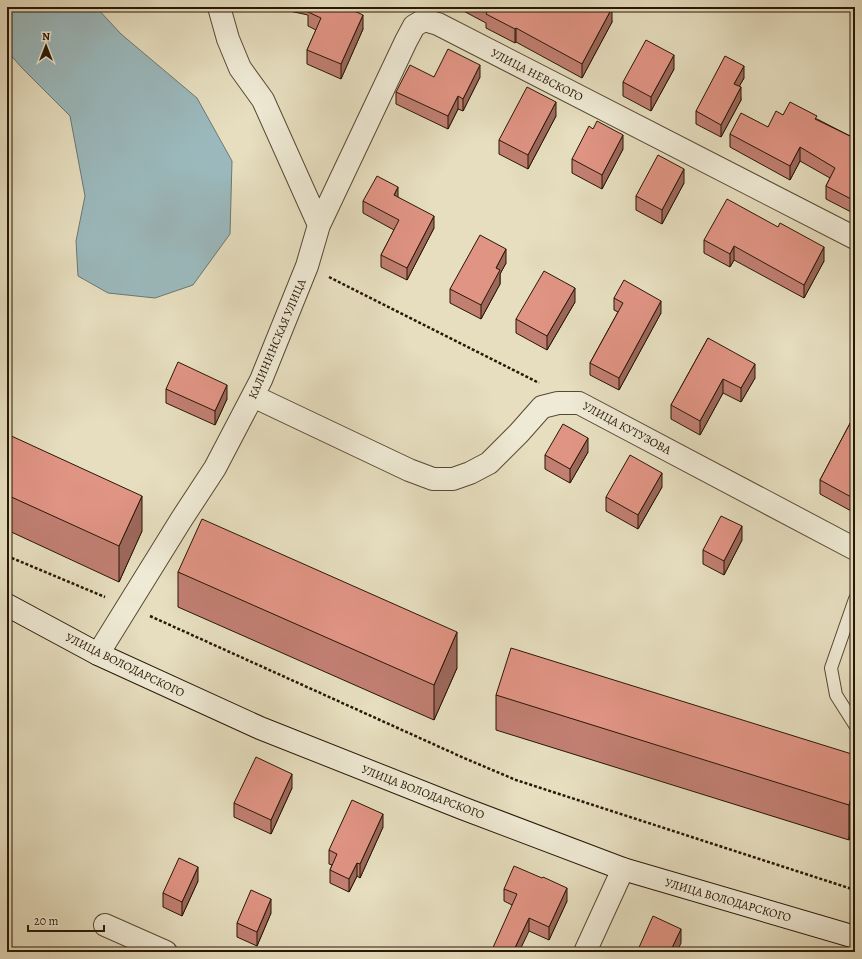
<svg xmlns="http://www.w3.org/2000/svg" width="862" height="959" font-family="Alegreya,serif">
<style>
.water{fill:#9bb9bd;stroke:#6d7873}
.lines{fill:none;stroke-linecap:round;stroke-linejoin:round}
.lane-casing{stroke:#584934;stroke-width:14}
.street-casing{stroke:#584934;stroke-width:24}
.secondary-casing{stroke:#291705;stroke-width:24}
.path{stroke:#291705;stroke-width:2.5;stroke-dasharray:3 2;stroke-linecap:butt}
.lane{stroke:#efead5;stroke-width:12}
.street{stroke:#efead5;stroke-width:22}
.secondary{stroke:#efead5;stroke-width:22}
.wall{fill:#c17f72;stroke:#291705}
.shaded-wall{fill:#9d685c;stroke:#291705}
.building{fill:#e09484;stroke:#291705}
.labels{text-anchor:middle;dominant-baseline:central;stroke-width:3;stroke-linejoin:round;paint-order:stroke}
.street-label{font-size:12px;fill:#291705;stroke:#efead5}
</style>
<rect width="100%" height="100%" fill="#e6debf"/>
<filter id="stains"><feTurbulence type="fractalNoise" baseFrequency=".005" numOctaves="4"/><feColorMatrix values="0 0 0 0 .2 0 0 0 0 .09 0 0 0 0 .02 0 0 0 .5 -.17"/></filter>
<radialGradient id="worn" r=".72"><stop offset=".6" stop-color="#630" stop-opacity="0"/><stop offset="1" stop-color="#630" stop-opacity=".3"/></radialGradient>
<!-- water -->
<path class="water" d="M7,7H96L121,34L197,98L232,161L230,234L193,285L155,298L108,293L78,276L76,241L85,196L70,116L22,68L7,51Z"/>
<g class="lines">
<!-- lane casing -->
<g class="lane-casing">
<path id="lane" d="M855,599L831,668L836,695L855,725"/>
</g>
<!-- street casing -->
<g class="street-casing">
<path id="street" d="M319,225L406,41L414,26L424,20L438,24L855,238
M253,396L409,470L433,479H453L470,473L489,463L519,433L542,407L558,403H579L855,549
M98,654L181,520L215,468L261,380L307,266L319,225L263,100L240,68L228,39L219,7
M105,925L166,952
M585,952L623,869"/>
</g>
<!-- secondary casing -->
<g class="secondary-casing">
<path id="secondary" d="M7,605L98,654L260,728L462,808L623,869L855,937"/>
</g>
<!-- path -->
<path class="path" d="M329,277L539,383
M7,556L105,597
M150,616L464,758L516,780L855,890"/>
<!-- lane -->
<use href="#lane" class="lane"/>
<!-- street -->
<use href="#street" class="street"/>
<!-- secondary -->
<use href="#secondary" class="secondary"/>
</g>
<!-- wall -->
<path class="wall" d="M271,7H351V10L363,29L341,79L307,64V50L316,30L308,26V15Z
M456,7H609L612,22L582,78L516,42L515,43L486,28V23Z
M674,69L651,111L623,96V82Z
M434,77H480L463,111L458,109L448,129L396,104V92Z
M744,78L739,86L741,100L721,137L696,124V111Z
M783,115L817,119L854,138L855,137V210L853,213L826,199V186L830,178L800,161L790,180L730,147V134L768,127Z
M556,116L528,169L499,154V140Z
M623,149L602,189L572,173V159Z
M684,183L662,224L636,210V196Z
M398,197L434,228L407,280L381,267V255L394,230L363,213V201Z
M778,227L824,261L804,298L734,260L730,267L704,253V240Z
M506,263L500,274V284L481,319L450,303V289Z
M614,298L661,313L619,390L590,375V363L618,312L614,310Z
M575,302L547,350L516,333V319Z
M708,338L755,378L741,402L723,393L700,435L671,419V405Z
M166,389L227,399L215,425L166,403Z
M855,414V509L853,512L820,494V480Z
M7,434L142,531L119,582L7,530Z
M588,452L570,483L545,469V455Z
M662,487L638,529L606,511V497Z
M742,540L724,575L703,564V550Z
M178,572L457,668L434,720L178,607Z
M496,695L855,755L849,840L496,730Z
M292,788L271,834L234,817V803Z
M383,827L360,878L357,876L349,892L330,883V870L332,865L329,864V850Z
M198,881L182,916L163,907V893Z
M504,889L567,901L549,940L529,931L512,905L504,901Z
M271,913L257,946L237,937V923Z"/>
<!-- shaded-wall -->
<path class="shaded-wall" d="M612,8V22L582,78V64Z
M363,15V29L341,79V64Z
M516,28V42L515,43V29Z
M674,55V69L651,111V97Z
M480,65V77L463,111V99Z
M744,66V78L734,96V84Z
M741,87V100L721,137V125Z
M458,96V109L448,129V116Z
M556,102V116L528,169V155Z
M623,135V149L602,189V175Z
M800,147V161L790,180V166Z
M684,169V183L662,224V210Z
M398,187V199L394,195Z
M855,197V210L853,213V200Z
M434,216V228L407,280V268Z
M734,246V260L730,267V254Z
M824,247V261L804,298V285Z
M506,249V263L500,274V284L481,319V305L496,268Z
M575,288V302L547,350V336Z
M661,301V313L619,390V378Z
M755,364V378L741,402V388Z
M723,379V393L700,435V421Z
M227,385V399L215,425V411Z
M588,438V452L570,483V469Z
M662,473V487L638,529V515Z
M855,495V509L853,512V498Z
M142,496V531L119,582V546Z
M742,526V540L724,575V561Z
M457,632V668L434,720V685Z
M292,774V788L271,834V820Z
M855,785V820L849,840V805Z
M383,814V827L360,878V864Z
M357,863V876L349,892V879Z
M198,867V881L182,916V902Z
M567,888V901L549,940V927Z
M271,899V913L257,946V932Z
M529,918V931L519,952H513Z
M681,929V943L677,952H670Z"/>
<!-- building -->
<path class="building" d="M310,7H349L348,8L363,15L341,64L307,50L321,18L308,12Z
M481,7H609L612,8L582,64L516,28L515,29L486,14L488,10Z
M646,40L674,55L651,97L623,82Z
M448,49L480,65L463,99L458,96L448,116L396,92L410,65L434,77Z
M725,56L744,66L734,84L741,87L721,125L696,111Z
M527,87L556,102L528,155L499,140Z
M790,102L817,116L815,119L854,138L855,137V197L853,200L826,186L835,168L800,147L790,166L730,134L741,113L768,127L776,111L783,115Z
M597,121L623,135L602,175L572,159L589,126L593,129Z
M658,155L684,169L662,210L636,196Z
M377,176L398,187L394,195L434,216L407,268L381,255L399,220L363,201Z
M727,199L778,227L780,223L824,247L804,285L734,246L730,254L704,240Z
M480,235L506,249L496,268L500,270L481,305L450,289Z
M544,271L575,288L547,336L516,319Z
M624,280L661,301L619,378L590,363L623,303L614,298Z
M708,338L755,364L741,388L723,379L700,421L671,405Z
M178,362L227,385L215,411L166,389Z
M855,414V495L853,498L820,480Z
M563,424L588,438L570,469L545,455Z
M7,434L142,496L119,546L7,495Z
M630,455L662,473L638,515L606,497Z
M721,516L742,526L724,561L703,550Z
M202,519L457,632L434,685L178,572Z
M511,648L855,755V785L849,805L496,695Z
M256,757L292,774L271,820L234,803Z
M352,800L383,814L360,864L357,863L349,879L330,870L337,854L329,850Z
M179,858L198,867L182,902L163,893Z
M514,866L542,878L543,877L567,888L549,927L529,918L513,952H491L517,894L504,889Z
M251,890L271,899L257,932L237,923Z
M653,916L681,929L670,952H637Z"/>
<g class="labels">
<!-- street labels -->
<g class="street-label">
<text transform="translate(537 75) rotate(27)">УЛИЦА НЕВСКОГО</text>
<text transform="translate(277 339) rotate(-67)">КАЛИНИНСКАЯ УЛИЦА</text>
<text transform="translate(627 428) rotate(28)">УЛИЦА КУТУЗОВА</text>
<text transform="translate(125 665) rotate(26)">УЛИЦА ВОЛОДАРСКОГО</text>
<text transform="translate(423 792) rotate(21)">УЛИЦА ВОЛОДАРСКОГО</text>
<text transform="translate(728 900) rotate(16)">УЛИЦА ВОЛОДАРСКОГО</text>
</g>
</g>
<!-- margin -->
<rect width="862" height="959" fill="none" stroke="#e6debf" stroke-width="24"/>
<rect x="8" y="8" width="846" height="943" fill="none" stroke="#291705" stroke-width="2"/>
<rect x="12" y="12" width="838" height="935" fill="none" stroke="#291705"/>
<!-- north arrow -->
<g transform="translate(46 46)" stroke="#efead5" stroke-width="3" paint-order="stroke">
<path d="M0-3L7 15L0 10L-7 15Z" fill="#291705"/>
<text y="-6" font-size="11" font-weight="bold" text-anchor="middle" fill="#291705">N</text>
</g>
<!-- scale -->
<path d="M28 925v6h76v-6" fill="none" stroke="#291705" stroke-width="2"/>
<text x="34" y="925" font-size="12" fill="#291705" stroke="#efead5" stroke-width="3" paint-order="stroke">20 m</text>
<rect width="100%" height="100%" filter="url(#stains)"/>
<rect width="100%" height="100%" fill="url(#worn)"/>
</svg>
